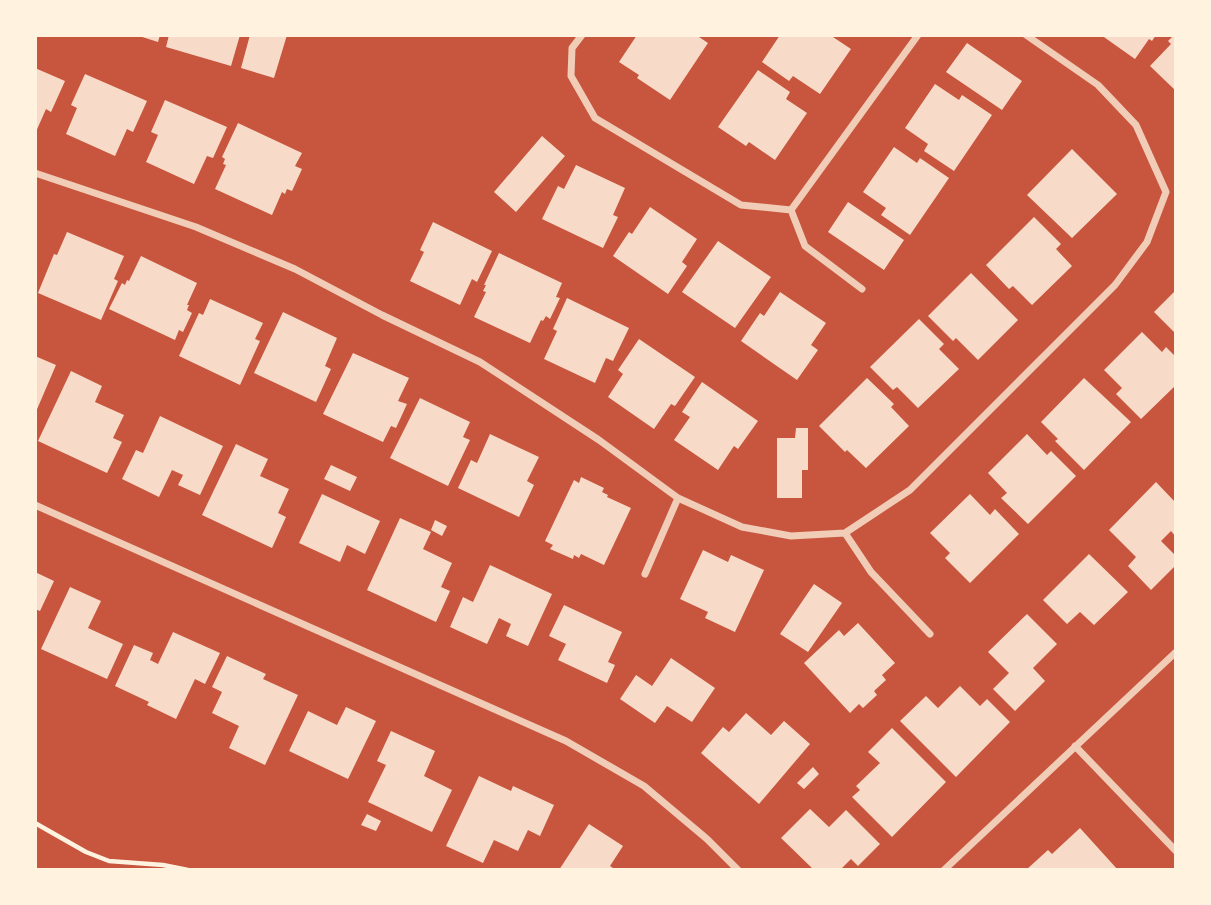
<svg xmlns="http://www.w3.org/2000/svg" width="1211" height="905" font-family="'Fira Sans Condensed',sans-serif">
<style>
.building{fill:#f7dbc8}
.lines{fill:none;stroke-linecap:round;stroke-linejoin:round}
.path{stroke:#fff3e0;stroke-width:4.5}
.minor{stroke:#f1ccb7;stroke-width:7}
</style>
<rect width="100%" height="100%" fill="#c8553d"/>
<!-- building -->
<path class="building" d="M136,35H160L158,42Z
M169,35H240L231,66L166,47Z
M250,35H287L274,78L241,68Z
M637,35H696L708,43L670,100L637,78L639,75L619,62Z
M780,35H830L851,49L820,94L793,76L789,81L762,62Z
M1101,35H1156L1152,41L1149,39L1135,59Z
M1174,35H1176V91L1150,66L1171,44L1168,41Z
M967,43L1022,81L1002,110L946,72Z
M35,68L65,81L51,112L46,109L35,134Z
M758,70L790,92L786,99L807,113L775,160L749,142L746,146L718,127Z
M85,74L147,101L133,132L127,129L115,156L66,134L77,108L71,105Z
M935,84L959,100L962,95L992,115L954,171L924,151L928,144L905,128Z
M165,100L227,127L213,158L207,156L194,184L146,162L158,135L151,132Z
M238,123L302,153L295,166L302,169L292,191L287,189L285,194L282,192L272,215L215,189L226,165L223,164L225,159L222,157Z
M542,136L565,156L516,212L494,192Z
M894,147L917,163L920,158L949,178L910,235L881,215L886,208L863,192Z
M1072,149L1117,194L1072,238L1027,195Z
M576,165L625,188L613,215L618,217L603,248L542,219L558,186L564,189Z
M848,202L904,240L884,270L828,232Z
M650,207L697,239L682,262L687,266L668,294L613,256L629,232L632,234Z
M1034,217L1061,244L1056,249L1072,266L1032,305L1013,286L1009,289L986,265Z
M433,222L492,251L477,282L472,279L460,305L410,281L424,252L420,250Z
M67,232L124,256L114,279L118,281L101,320L38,293L54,254L57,255Z
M718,241L771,277L735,328L682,292Z
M499,253L562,283L556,297L560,298L550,319L546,316L543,321L541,320L530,343L474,317L486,292L483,291L486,285H484Z
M141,256L197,283L187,305H189L187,310L192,313L183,332L179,330L175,340L109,309L122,283L125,285L127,280L129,281Z
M971,273L1018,320L978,360L956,338L953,341L928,316Z
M1176,290V334L1154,312Z
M780,292L826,323L811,345L818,350L797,380L741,341L760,313L764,316Z
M567,298L629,328L613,361L606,358L595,383L544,359L557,331L553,329Z
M210,299L263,323L255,339L260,341L240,385L179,356L199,313L203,315Z
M283,312L337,338L325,366L331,369L316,402L254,373Z
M919,319L944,344L939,349L959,369L918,408L897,387L893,390L870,367Z
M1142,332L1162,352L1166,347L1176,357V385L1141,419L1116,394L1122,388L1104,370Z
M639,339L695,377L675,406L671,404L654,429L608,397L623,374L618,370Z
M353,353L409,378L398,401L407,404L396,428L391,426L383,442L323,414Z
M35,356L56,365L35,414Z
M71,371L102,386L95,402L124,415L113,438L122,442L107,473L38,441Z
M867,378L894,404L891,407L909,426L866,468L847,450L845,452L819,426Z
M1084,378L1131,422L1084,470L1055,441L1058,439L1041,422Z
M702,382L758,421L738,449L734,446L718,470L674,440L690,417L682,412Z
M420,398L470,422L463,437L470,440L448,486L390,458Z
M160,416L223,446L200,495L178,485L183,475L172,470L159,497L122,479L136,450L143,453Z
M796,428H808V470H802V498H777V438H795Z
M490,434L539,457L527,481L534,485L519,517L458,488L471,460L477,463Z
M1027,434L1047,455L1051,451L1076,476L1028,524L1001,498L1007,493L988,473Z
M236,444L268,459L260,476L289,489L278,513L286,517L272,548L202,515Z
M331,465L357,477L350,491L324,479Z
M581,477L604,488L602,492L608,495L607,497L631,508L604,565L581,554L579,558L574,555L573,559L550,549L553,545L545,541L574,480L579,483Z
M1156,482L1176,503V537L1171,531L1161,541L1176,556V565L1151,590L1128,566L1136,557L1109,530Z
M322,494L380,521L365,554L347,545L340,562L299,543Z
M970,494L990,515L995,509L1019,534L970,583L945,558L950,553L930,533Z
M400,518L431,532L423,549L452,563L441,587L450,591L436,622L367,590Z
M435,520L447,526L442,536L431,530Z
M703,550L728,562L731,555L764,570L735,632L705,618L708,612L680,599Z
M1089,554L1128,592L1094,625L1080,612L1067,624L1043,600Z
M490,565L552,594L528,646L506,636L511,624L499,618L487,644L450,627L463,597L473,602Z
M35,572L54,581L40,611L35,609Z
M814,584L842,603L808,652L780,634Z
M70,587L101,601L88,628L123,644L107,679L41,649Z
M564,605L622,632L608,662L615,665L607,683L558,660L566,644L549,636Z
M1027,614L1057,644L1033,668L1045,681L1015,711L993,689L1009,673L988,652Z
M858,623L895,663L882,675L886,680L874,691L877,695L863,708L859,704L850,713L804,663L839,630L844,636Z
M173,632L220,653L205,684L195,679L176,719L147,705L149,702L115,686L134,645L153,653L150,660L158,664Z
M227,656L266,674L263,679L298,695L265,765L229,748L239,726L212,713L222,692L212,687Z
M671,658L715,688L692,722L667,706L655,723L620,699L636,675L652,686Z
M960,686L980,706L987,699L1010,722L956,777L900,721L926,696L938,708Z
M346,707L376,721L348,779L289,751L308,711L337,725Z
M746,713L771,735L784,721L810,744L759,804L701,753L723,727L729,732Z
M892,728L946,782L892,837L852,797L860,790L856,786L880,763L868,752Z
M391,731L435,751L424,776L452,790L432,832L368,802L386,765L377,761Z
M813,767L819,774L804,789L797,783Z
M479,776L511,791L513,786L554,805L540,836L528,830L518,851L494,840L483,863L446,846Z
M810,809L829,827L846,810L880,844L858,866L851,859L842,868L844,870H814L781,838Z
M367,814L381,821L376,831L361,825Z
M589,824L623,846L610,866L616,870H559Z
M1080,828L1118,870H1026L1048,850L1052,854Z"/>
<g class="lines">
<!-- path -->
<path class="path" d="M35,823L86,852L109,861L163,865L188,870"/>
<!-- minor -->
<path class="minor" d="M582,35L572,48L571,76L595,118L741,205L791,210
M35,173L196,227L295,269L382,315L480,362L599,440L678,498L742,527L791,536L845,533L910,490L1115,285L1147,242L1166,192L1136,125L1098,85L1026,35
M791,210L918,35
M791,210L805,246L862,289
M35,505L566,741L644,786L707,839L738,870
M845,533L871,572L930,634
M645,574L678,498
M1075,746L1176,851
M944,870L1176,652"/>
</g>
<!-- border -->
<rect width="1211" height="905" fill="none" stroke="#fff3e0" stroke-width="74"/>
</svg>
